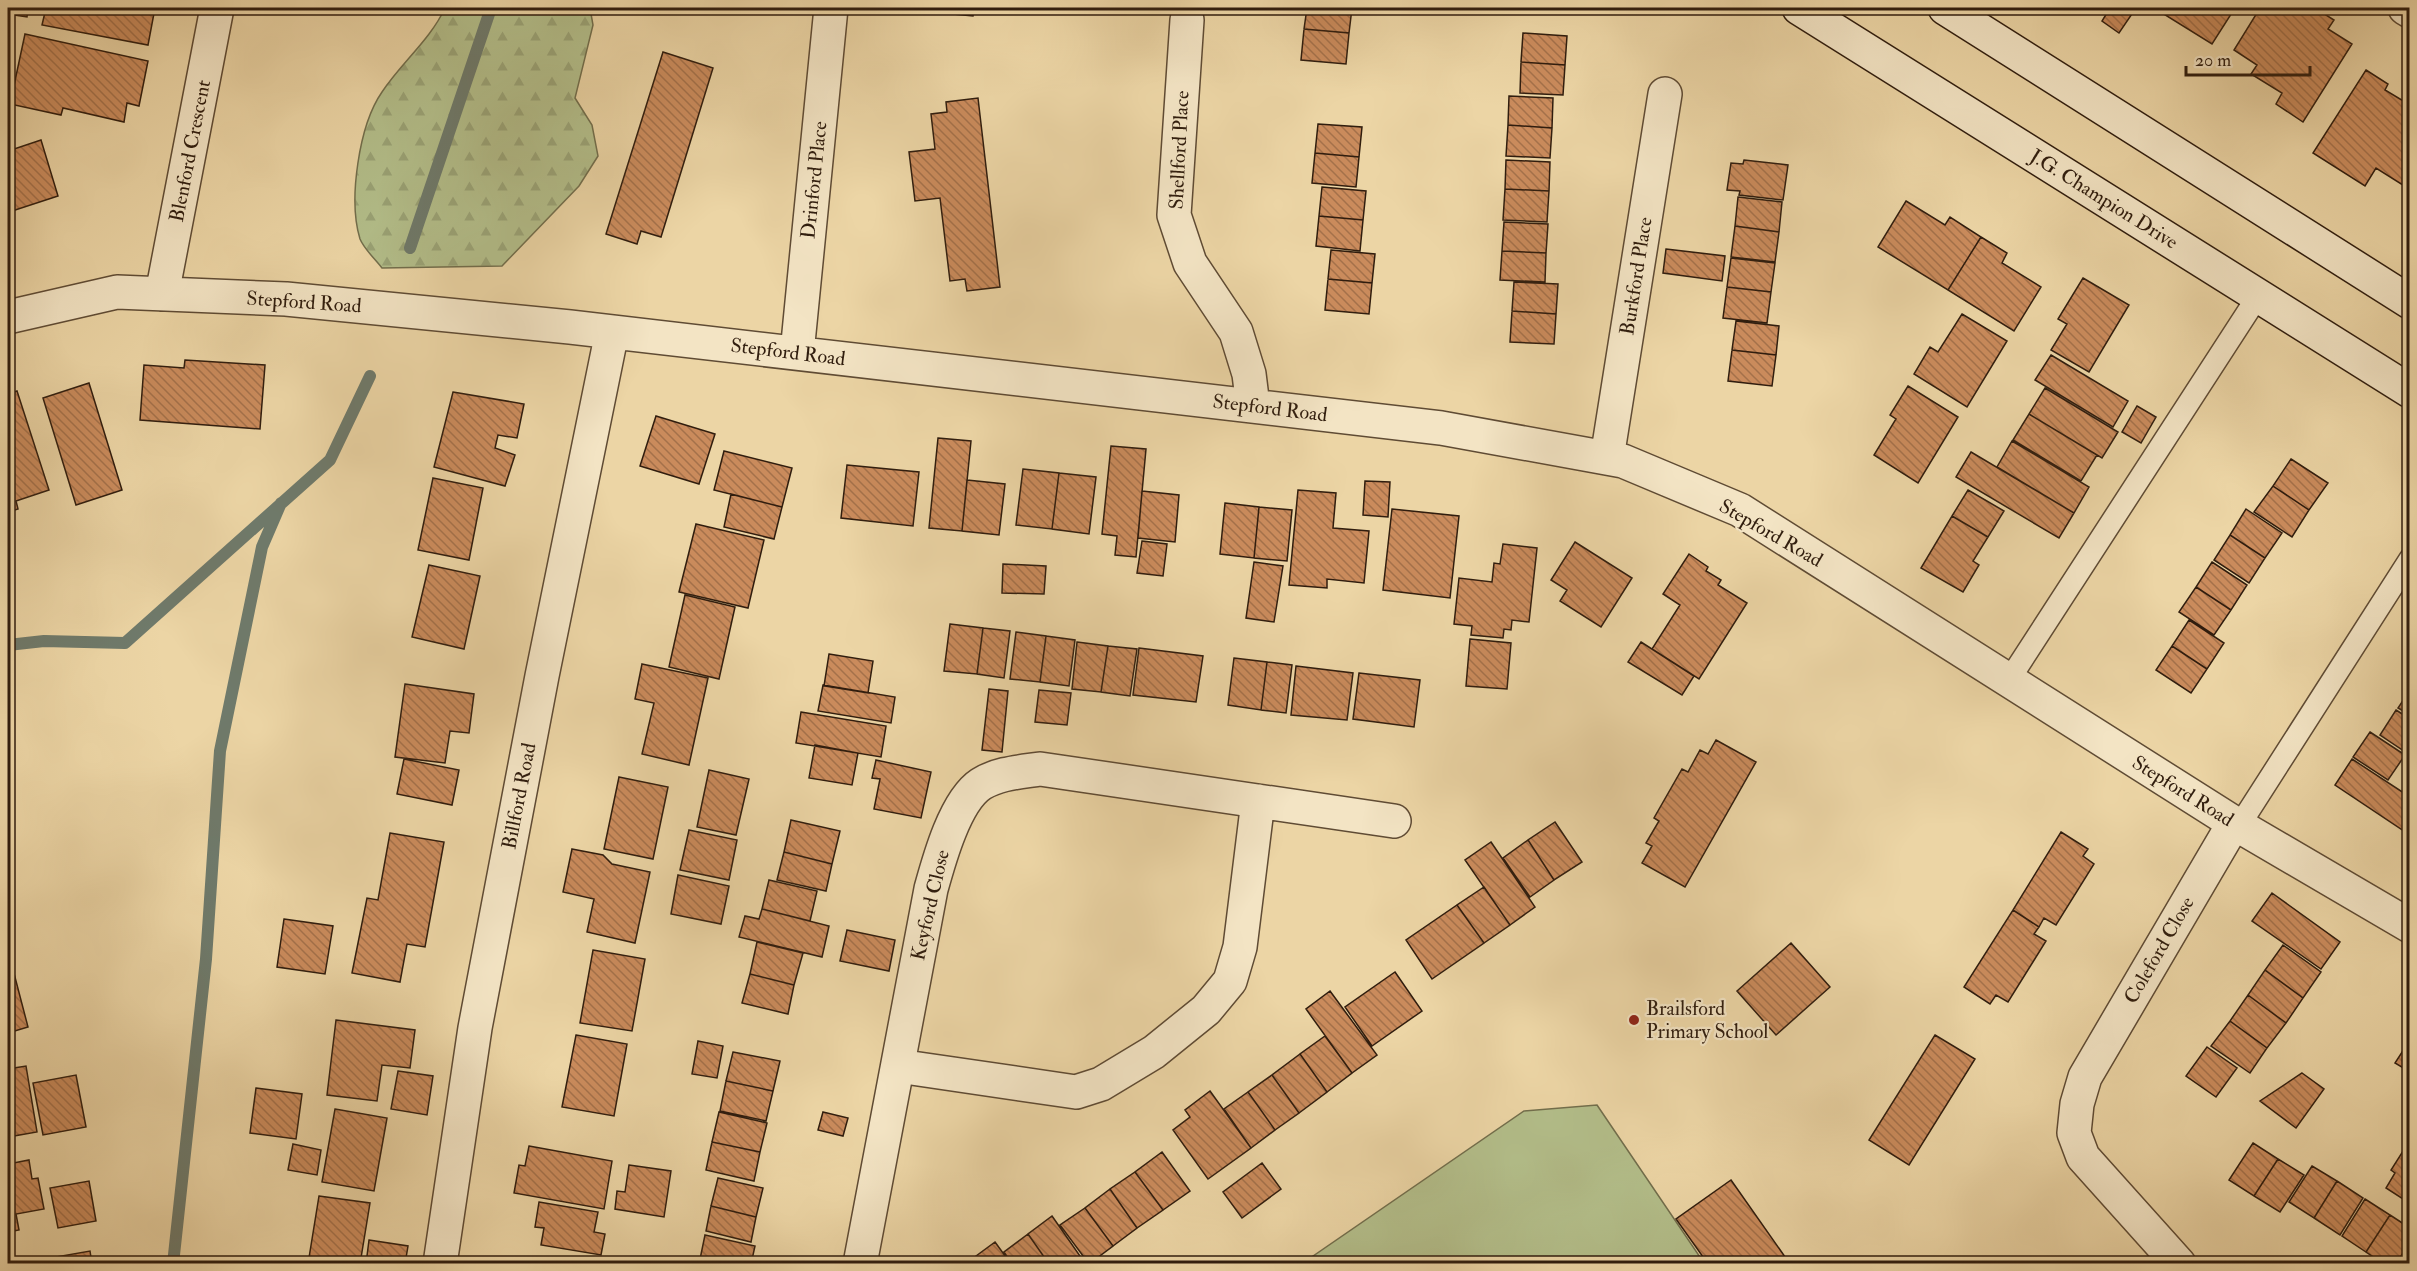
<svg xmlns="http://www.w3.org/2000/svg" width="2417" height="1271" font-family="'IM FELL Double Pica',serif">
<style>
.grass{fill:#b3be8a;stroke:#726e4c;stroke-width:1.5}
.forest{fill:url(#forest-firs);stroke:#726e4c;stroke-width:1.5}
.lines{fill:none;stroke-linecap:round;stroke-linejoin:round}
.stream{stroke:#6f7a6b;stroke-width:12}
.building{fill:url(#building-back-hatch);stroke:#301d0e;stroke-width:1.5}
.service-casing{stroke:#5f4b34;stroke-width:24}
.minor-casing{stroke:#5f4b34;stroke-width:36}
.secondary-casing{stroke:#301d0e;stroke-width:36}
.service{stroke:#f3e4c4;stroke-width:21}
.minor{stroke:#f3e4c4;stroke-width:33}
.secondary{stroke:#f3e4c4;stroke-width:33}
.poi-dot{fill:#8f2418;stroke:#f3e4c4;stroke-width:2}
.labels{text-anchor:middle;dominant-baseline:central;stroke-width:4.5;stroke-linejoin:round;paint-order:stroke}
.street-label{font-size:20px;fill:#301d0e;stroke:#f3e4c4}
.poi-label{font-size:20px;fill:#301d0e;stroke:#f3e4c4;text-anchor:start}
</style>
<defs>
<pattern id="forest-firs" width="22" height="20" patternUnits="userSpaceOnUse" patternTransform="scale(1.5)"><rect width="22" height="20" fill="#b3be8a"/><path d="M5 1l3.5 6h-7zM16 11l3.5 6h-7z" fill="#9aa376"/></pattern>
<pattern id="building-back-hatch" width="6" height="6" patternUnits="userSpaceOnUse" patternTransform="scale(1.5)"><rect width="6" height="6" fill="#ca8b5c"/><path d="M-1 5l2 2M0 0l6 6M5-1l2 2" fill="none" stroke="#a4714a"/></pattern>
</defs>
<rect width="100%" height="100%" fill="#ecd5a5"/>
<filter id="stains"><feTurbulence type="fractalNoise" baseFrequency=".00333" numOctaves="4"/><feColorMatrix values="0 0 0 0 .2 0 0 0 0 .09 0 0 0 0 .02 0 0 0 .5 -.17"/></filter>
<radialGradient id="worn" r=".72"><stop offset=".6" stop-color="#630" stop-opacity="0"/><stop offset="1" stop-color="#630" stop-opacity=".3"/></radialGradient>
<!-- grass -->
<path class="grass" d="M1597,1105L1704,1263H1303L1524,1111Z"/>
<!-- forest -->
<path class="forest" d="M445,8H590L593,25L575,98L592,125L598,156L579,186L502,266L382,268C376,260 364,249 360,239C348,200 359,125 382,92C402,62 430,40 445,8Z"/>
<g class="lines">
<!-- stream -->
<path class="stream" d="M410,248L491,8
M8,645L44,641L125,643L330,460L370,376
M173,1264L206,959L220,751L262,547L281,503"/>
</g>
<!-- building -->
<path class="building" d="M8,8H28L27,17L8,14Z
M46,8H155L148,45L42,25Z
M923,8H974L973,16L922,11Z
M1307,8H1352L1349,33L1304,29Z
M2110,8H2136L2119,33L2102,21Z
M2154,8H2235L2212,44Z
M2260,8H2315L2334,20L2328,29L2352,44L2303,122L2276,104L2282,93L2251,74L2257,65L2234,50Z
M1304,29L1349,33L1346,64L1301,60Z
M1523,33L1567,36L1565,65L1521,62Z
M25,34L148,61L139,106L127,103L124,122L63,108L61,115L10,104Z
M663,52L713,68L661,237L641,231L637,244L606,234Z
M1521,62L1565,65L1563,95L1520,93Z
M2366,70L2388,84L2385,90L2410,105V182L2406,187L2376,168L2365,186L2313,153Z
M1509,96L1553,98L1552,128L1508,125Z
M978,98L1000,287L967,291L965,279L950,281L940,198L915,201L909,152L935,149L931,114L947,112L946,102Z
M1318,124L1362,127L1359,157L1315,153Z
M1508,125L1552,128L1550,158L1506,156Z
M41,140L58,196L9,212L13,226L8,227V151Z
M1315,153L1359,157L1356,187L1312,183Z
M1506,160L1550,162L1549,191L1505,189Z
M1744,160L1788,165L1783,200L1739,195L1740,191L1727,190L1731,163L1743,164Z
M1322,187L1366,191L1363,220L1319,216Z
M1505,189L1549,191L1547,222L1503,220Z
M1738,197L1782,202L1779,232L1735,226Z
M1906,201L1945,225L1950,217L1981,237L1948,290L1878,247Z
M1319,216L1363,220L1360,251L1316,246Z
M1504,222L1548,224L1546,253L1502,251Z
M1735,226L1779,232L1775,262L1731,257Z
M1981,237L2007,253L2002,263L2041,287L2014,331L1948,290Z
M1666,249L1725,256L1722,281L1663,273Z
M1331,250L1375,254L1372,283L1328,279Z
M1502,251L1546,253L1545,282L1500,280Z
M1731,258L1775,263L1771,292L1727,287Z
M2083,278L2129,305L2089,372L2051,350L2067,324L2058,319Z
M1328,279L1372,283L1369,314L1325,310Z
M1514,282L1558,284L1556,314L1512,311Z
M1727,287L1771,292L1767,323L1723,318Z
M1512,311L1556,314L1554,344L1510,342Z
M1962,314L2007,341L1967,407L1914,374L1930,347L1938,352Z
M1736,321L1779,326L1776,355L1732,350Z
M1732,350L1776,355L1772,386L1728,381Z
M2051,355L2128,401L2113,427L2035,380Z
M185,360L265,365L260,429L140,420L144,365L184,368Z
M89,383L122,490L76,505L43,398Z
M1908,386L1958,417L1918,483L1874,455L1896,419L1890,415Z
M2045,388L2118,432L2102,458L2029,414Z
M17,391L49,490L16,501L18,509L8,512V394Z
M453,392L524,404L517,438L498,435L495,448L515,455L505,486L434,467Z
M2137,406L2156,417L2141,443L2122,432Z
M2029,414L2097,455L2081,481L2013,440Z
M656,416L715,434L699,484L640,466Z
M938,438L971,441L962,531L929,528Z
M2012,441L2089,487L2074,513L1997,467Z
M1111,446L1146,449L1136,557L1115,555L1117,536L1102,534Z
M724,451L792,468L782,507L714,490Z
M1971,452L2074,513L2059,538L1956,477Z
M2291,459L2328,483L2309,510L2273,486Z
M847,465L919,472L913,526L841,518Z
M1023,469L1059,473L1052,529L1016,525Z
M1059,473L1096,477L1089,534L1052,529Z
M433,478L483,488L469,560L418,550Z
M967,480L1005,484L999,535L962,531Z
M1365,481L1390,482L1388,517L1363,515Z
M2273,486L2309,510L2292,537L2254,512Z
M1298,490L1336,493L1333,528L1369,531L1364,583L1327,579V588L1289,585Z
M1968,490L2004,511L1988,537L1952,516Z
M1142,491L1179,495L1175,542L1138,538Z
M731,494L782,507L774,539L724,527Z
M1225,503L1259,507L1254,558L1220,554Z
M1259,507L1292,510L1287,561L1254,558Z
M1392,509L1459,516L1450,598L1383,590Z
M2246,509L2282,533L2265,558L2230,535Z
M1952,516L1988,537L1973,561L1979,565L1963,592L1921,568Z
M696,524L764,540L748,608L679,592Z
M2230,535L2265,558L2249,583L2214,560Z
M1142,541L1167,544L1163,576L1137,573Z
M1575,542L1632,578L1601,627L1560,601L1567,590L1551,580Z
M1503,544L1537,548L1529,622L1512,620L1511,630L1504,629L1503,638L1471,635L1472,626L1454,624L1459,578L1492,582L1494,563L1500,564Z
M1689,554L1708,567L1706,571L1721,580L1718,585L1747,603L1699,679L1652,649L1680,605L1663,594Z
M1254,562L1283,566L1274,622L1246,618Z
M2212,562L2247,585L2231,610L2196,587Z
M1003,564L1046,566L1044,594L1002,593Z
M429,565L480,576L464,649L412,637Z
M2196,587L2231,610L2214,635L2179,612Z
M685,595L735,607L719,679L669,667Z
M2189,620L2224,643L2207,669L2172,646Z
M950,624L983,628L977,674L944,671Z
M983,628L1010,631L1004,678L977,674Z
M1016,632L1046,636L1040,682L1010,679Z
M1046,636L1075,640L1069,686L1040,682Z
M1470,639L1511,643L1507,689L1466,686Z
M1077,642L1108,646L1101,692L1072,689Z
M1641,642L1694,676L1682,695L1628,662Z
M1108,646L1137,649L1130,696L1101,692Z
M2172,646L2207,669L2191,693L2156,670Z
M1139,648L1203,656L1196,702L1133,695Z
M829,654L873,661L868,693L824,686Z
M1234,658L1267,662L1261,710L1228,705Z
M1267,662L1292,665L1286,713L1261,710Z
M642,664L708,678L689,765L642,754L654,703L635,699Z
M1296,666L1353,673L1347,720L1291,715Z
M1359,673L1420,680L1414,727L1353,719Z
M405,684L474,694L469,733L450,731L445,763L395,757Z
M823,685L895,697L891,723L818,711Z
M989,689L1008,691L1002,752L982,750Z
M1039,690L1071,693L1067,725L1035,722Z
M2410,690V715L2398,708Z
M2396,710L2410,719V755L2380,735Z
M801,712L886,726L881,757L796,743Z
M2370,732L2405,755L2388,780L2353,757Z
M1716,740L1756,762L1685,887L1642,863L1652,846L1646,843L1659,821L1654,818L1682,769L1688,772L1700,750L1708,754Z
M815,745L858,753L852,785L809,778Z
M404,759L459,770L452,805L397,794Z
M2352,759L2410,797V835L2335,785Z
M876,760L931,772L921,818L874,809L880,779L872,778Z
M709,770L749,779L736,835L697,827Z
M619,777L668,787L653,859L604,849Z
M791,820L840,831L832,864L784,852Z
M1555,822L1582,862L1554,880L1528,840Z
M689,830L737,840L729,880L680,870Z
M2061,832L2088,849L2083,856L2094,864L2056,925L2044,918L2039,927L2013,910Z
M390,833L444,842L425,947L407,944L400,982L352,973L367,898L378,900Z
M1528,840L1554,880L1530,897L1503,858Z
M1491,842L1535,907L1510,925L1465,860Z
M572,849L603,855L612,864L650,872L635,943L587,932L594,899L563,892Z
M784,852L832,864L826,891L777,880Z
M678,875L729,886L721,924L671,914Z
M769,880L817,891L810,921L762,909Z
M1484,887L1510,925L1484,943L1457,905Z
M2272,893L2340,942L2321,969L2252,921Z
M1457,905L1484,943L1432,979L1406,940Z
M762,909L829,926L822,957L739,937L745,916L759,919Z
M2013,910L2039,927L2034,934L2046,941L2008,1002L1996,995L1990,1004L1964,987Z
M284,919L333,926L325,974L277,967Z
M847,930L895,940L889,971L840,961Z
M757,942L803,953L794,985L750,974Z
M1791,943L1830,987L1776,1035L1737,991Z
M2283,945L2321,972L2303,998L2265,970Z
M593,950L645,959L632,1031L580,1023Z
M8,958H10L28,1027L8,1033Z
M2265,970L2303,998L2286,1023L2248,995Z
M1395,972L1422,1011L1372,1046L1345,1007Z
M750,974L794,985L788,1014L742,1003Z
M1330,991L1377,1055L1352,1073L1306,1009Z
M2248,995L2286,1023L2267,1048L2230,1021Z
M336,1020L415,1030L410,1068L382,1065L377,1101L327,1095Z
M2230,1021L2267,1048L2250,1073L2211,1046Z
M2410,1030V1072L2395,1063L2408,1043L2403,1039Z
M576,1035L627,1044L614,1116L562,1107Z
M1935,1035L1975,1059L1909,1165L1869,1140Z
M1325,1036L1352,1073L1327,1092L1300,1054Z
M698,1041L723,1046L717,1078L692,1074Z
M2207,1047L2237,1068L2216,1097L2186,1076Z
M733,1052L780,1061L773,1091L726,1081Z
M1300,1054L1327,1092L1299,1113L1272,1075Z
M26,1066L37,1132L8,1137V1069Z
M398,1071L433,1076L427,1115L391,1109Z
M2302,1073L2324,1089L2296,1128L2260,1101Z
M76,1075L86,1127L43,1135L33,1083Z
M1272,1075L1299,1113L1275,1130L1248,1092Z
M726,1081L773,1091L766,1121L720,1111Z
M256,1088L302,1094L296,1139L250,1133Z
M1210,1091L1251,1148L1208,1179L1173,1130L1190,1117L1185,1110Z
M1248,1092L1275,1130L1251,1148L1224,1109Z
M335,1109L387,1118L374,1191L322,1182Z
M719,1112L767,1123L760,1152L712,1142Z
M823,1112L848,1118L843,1136L818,1130Z
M2410,1140V1189L2403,1199L2386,1188L2395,1173L2391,1170Z
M712,1142L760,1152L754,1181L706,1170Z
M2253,1143L2278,1159L2254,1196L2229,1180Z
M293,1144L321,1150L317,1175L288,1170Z
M529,1146L612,1161L604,1209L514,1193L519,1165L525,1166Z
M1162,1152L1190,1191L1163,1210L1135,1172Z
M2278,1159L2304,1175L2280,1212L2254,1196Z
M29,1160L32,1179L38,1178L44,1209L16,1214L19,1230L8,1232V1164Z
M1262,1163L1281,1189L1242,1218L1223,1192Z
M629,1165L671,1171L664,1217L615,1209L617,1191L625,1192Z
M2312,1166L2337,1181L2314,1218L2289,1202Z
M1135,1172L1163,1210L1137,1228L1110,1189Z
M718,1178L763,1188L756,1217L711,1206Z
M1731,1180L1790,1264H1708L1676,1219Z
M89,1181L96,1221L58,1228L50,1188Z
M2337,1181L2363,1198L2340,1235L2314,1218Z
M1110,1189L1137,1228L1113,1246L1085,1208Z
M319,1196L370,1203L360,1264H308Z
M2365,1199L2390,1215L2366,1252L2342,1236Z
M539,1202L598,1212L594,1232L605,1234L601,1255L541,1245L544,1228L535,1227Z
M711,1206L756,1217L751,1242L706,1231Z
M1085,1208L1113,1246L1089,1264L1060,1225Z
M2390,1215L2410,1228V1242L2396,1264H2384L2366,1252Z
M1052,1216L1080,1256L1069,1264H1049L1028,1234Z
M1028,1234L1049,1264H1012L1004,1252Z
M705,1235L755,1246L751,1264H699Z
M369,1240L408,1246L405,1264H366Z
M995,1242L1011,1264H969L968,1262Z
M2410,1250V1264H2401Z
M90,1251L92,1264H16Z"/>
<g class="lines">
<!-- service casing -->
<g class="service-casing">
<path id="service" d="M2009,680L2258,296
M2239,826L2410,559"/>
</g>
<!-- minor casing -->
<g class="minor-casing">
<path id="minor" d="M2405,8L2410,11
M1187,20L1174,215L1190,263L1236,332L1249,374L1253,406
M162,294L217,8
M8,317L117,292L286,299L570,327L1441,428L1623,461L1740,510L2234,823L2410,926
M797,353L831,8
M1607,458L1665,94
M898,1066L1076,1092L1101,1084L1154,1052L1206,1010L1230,981L1240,947L1258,801
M440,1264L475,1028L542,676L612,332
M860,1264L931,889C939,860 955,801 981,784C999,773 1020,772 1040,769L1394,821
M2179,1264L2083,1157L2074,1133L2077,1104L2085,1077L2234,823"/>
</g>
<!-- secondary casing -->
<g class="secondary-casing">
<path id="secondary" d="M1799,8L2410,391
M1945,8L2410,302"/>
</g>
<!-- service -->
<use href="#service" class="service"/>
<!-- minor -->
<use href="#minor" class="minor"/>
<!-- secondary -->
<use href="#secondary" class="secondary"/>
</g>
<!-- markers -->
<circle class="poi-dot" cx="1634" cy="1020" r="6"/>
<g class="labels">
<!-- street labels -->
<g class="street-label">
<text transform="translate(1179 150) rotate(-87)">Shellford Place</text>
<text transform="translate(190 151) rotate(-79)">Blenford Crescent</text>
<text transform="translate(814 180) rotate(-84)">Drinford Place</text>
<text transform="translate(2104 199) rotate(32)">J.G. Champion Drive</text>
<text transform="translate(1636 276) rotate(-81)">Burkford Place</text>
<text transform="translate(304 302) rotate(4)">Stepford Road</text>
<text transform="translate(788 352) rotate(7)">Stepford Road</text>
<text transform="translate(1270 408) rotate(7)">Stepford Road</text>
<text transform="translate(1771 533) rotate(30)">Stepford Road</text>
<text transform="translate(2183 791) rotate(32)">Stepford Road</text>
<text transform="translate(519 796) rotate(-79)">Billford Road</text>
<text transform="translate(930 905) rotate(-77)">Keyford Close</text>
<text transform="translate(2159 950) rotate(-60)">Coleford Close</text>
</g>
<!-- poi labels -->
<g class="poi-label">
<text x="1646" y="1008">Brailsford<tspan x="1646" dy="23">Primary School</tspan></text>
</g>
</g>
<!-- margin -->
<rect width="2417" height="1271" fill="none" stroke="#ecd5a5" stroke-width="30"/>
<rect x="9" y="9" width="2399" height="1253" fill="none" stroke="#301d0e" stroke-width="3"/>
<rect x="15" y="15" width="2387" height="1241" fill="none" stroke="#301d0e" stroke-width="1.5"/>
<!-- scale -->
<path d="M2186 66v9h124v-9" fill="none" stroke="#301d0e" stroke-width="3"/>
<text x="2195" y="66" font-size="18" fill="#301d0e" stroke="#f3e4c4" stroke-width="4.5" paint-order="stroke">20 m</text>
<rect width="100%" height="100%" filter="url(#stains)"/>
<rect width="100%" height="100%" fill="url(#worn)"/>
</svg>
